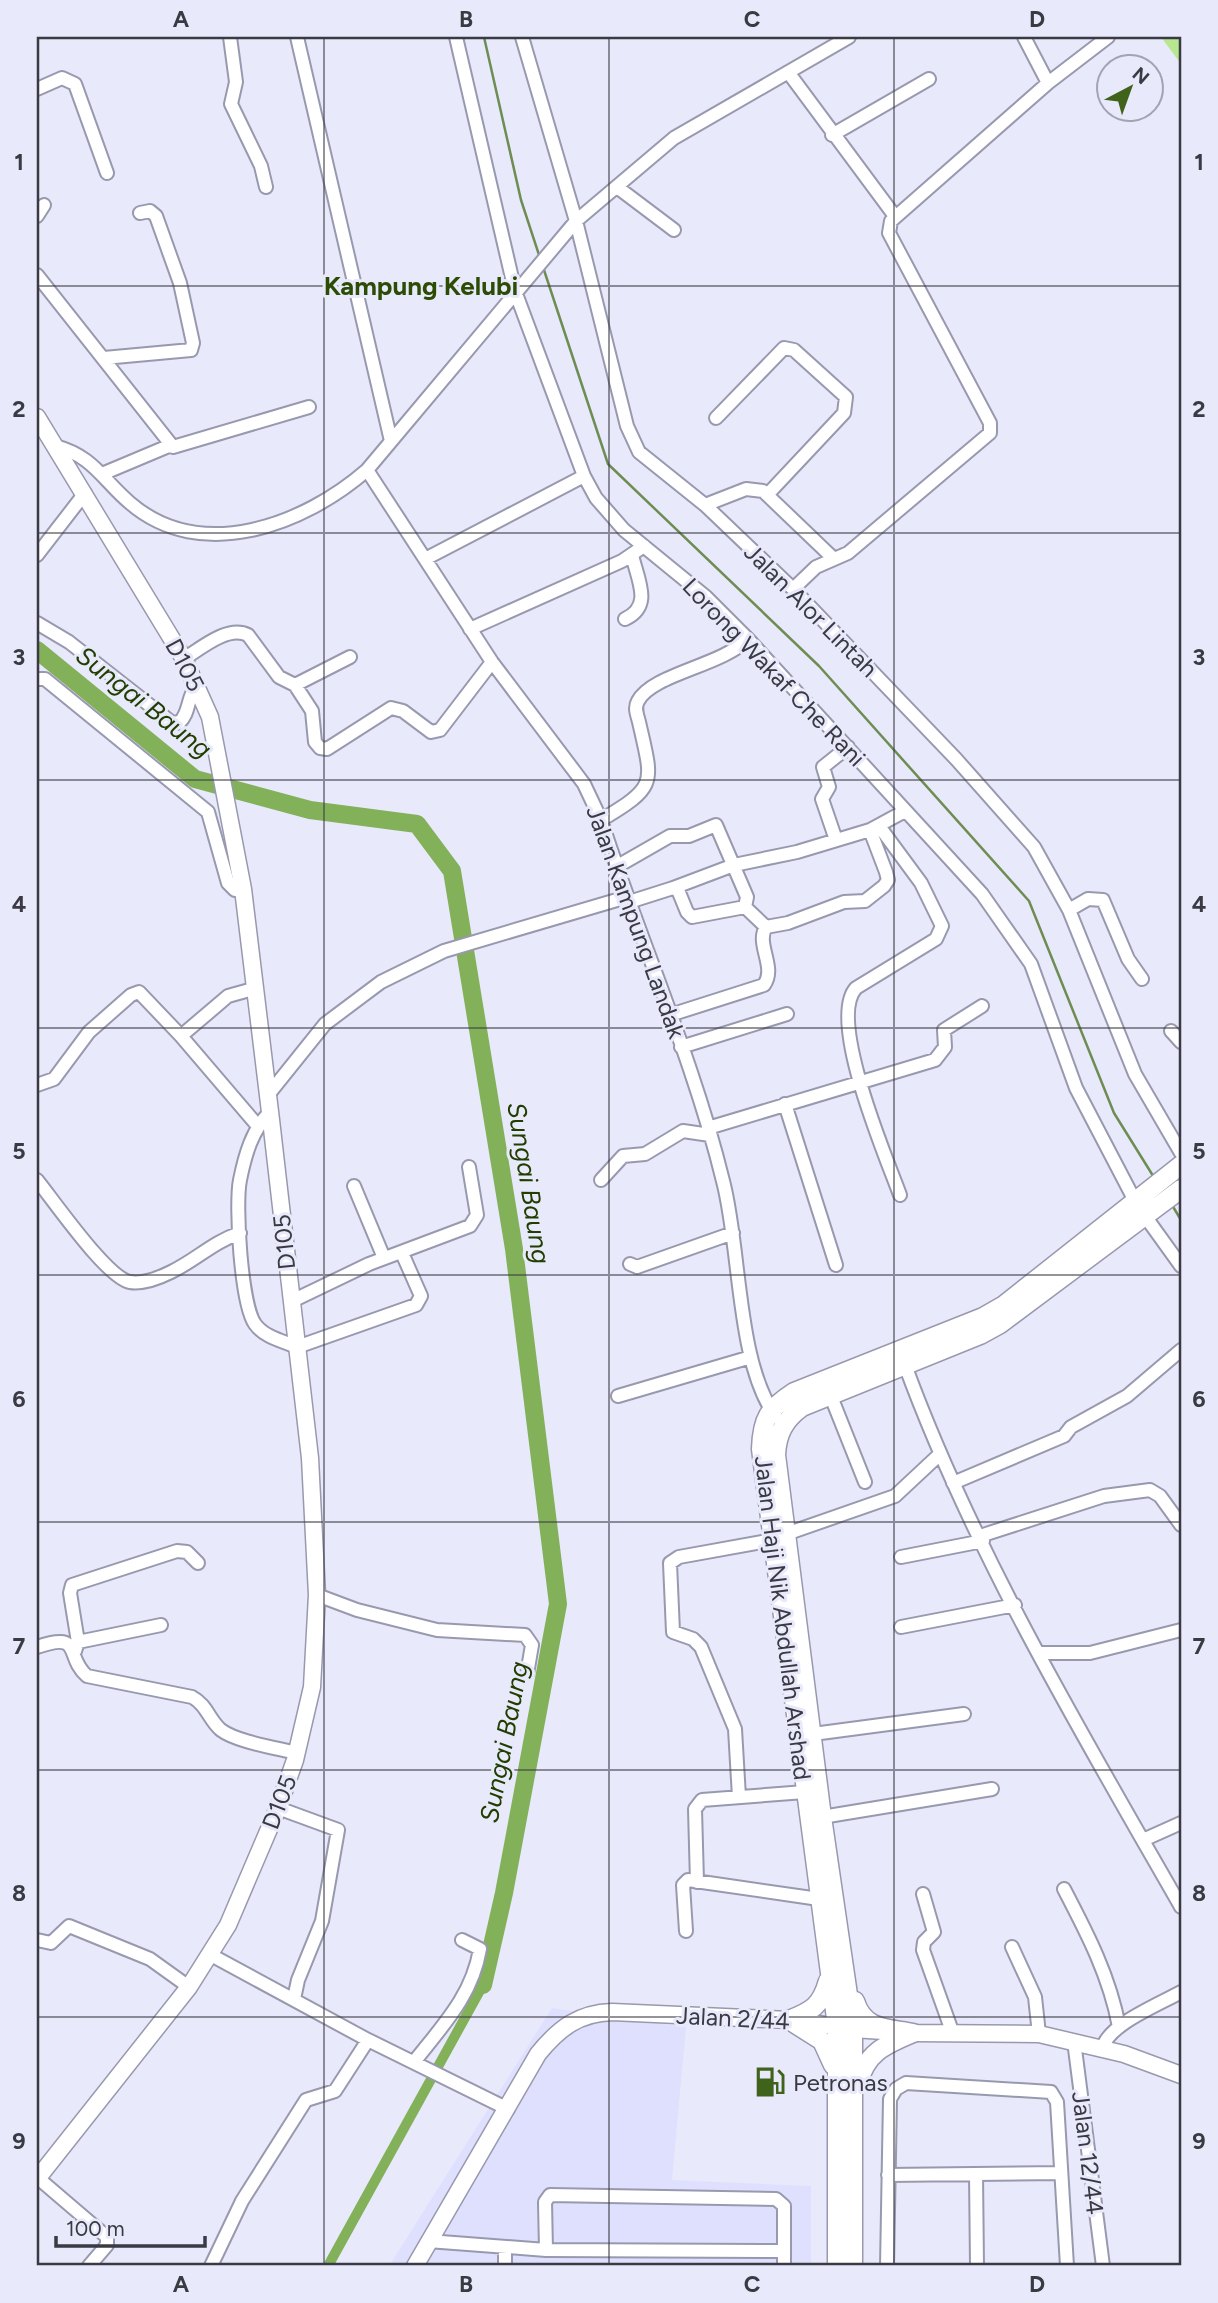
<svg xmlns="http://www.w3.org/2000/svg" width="1218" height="2303" font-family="Figtree,sans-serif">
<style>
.built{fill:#dfe0fe}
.green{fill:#b7e791}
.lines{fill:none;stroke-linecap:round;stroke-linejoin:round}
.stream{stroke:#6d8d53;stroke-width:2.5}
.canal{stroke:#83b15a;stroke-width:10}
.river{stroke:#83b15a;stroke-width:18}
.street-casing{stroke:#9899ae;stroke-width:16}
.secondary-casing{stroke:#9899ae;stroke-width:19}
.primary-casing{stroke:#9899ae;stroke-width:21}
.street{stroke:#fff;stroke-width:12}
.secondary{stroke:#fff;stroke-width:16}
.primary{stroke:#fff;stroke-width:18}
.grid{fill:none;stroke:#3a3a43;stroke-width:2;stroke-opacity:0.55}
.labels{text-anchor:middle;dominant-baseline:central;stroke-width:6;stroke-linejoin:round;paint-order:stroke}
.street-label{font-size:24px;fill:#3a3a43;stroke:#e9e9fc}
.poi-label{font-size:24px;fill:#3a3a43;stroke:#e9e9fc;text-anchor:start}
.neighbourhood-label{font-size:26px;font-weight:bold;fill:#2c4b05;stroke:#e9e9fc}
.water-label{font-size:26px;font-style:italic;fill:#213e00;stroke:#e9e9fc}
.neatline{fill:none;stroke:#3a3a43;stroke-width:2.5}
.grid-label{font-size:23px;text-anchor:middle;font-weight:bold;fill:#3a3a43}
</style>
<rect width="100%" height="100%" fill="#e9e9fc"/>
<!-- built -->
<path class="built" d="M552,2008L686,2027L672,2180L811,2186V2266H389Z"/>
<!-- green -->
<path class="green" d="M1161,37H1181V64Z"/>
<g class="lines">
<!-- stream -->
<path class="stream" d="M484,37L521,200L540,258
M543,267L608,464L819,666L1029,901L1114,1113L1155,1179
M1172,1205L1181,1220"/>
<!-- canal -->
<path class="canal" d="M328,2266L483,1985"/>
<!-- river -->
<path class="river" d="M37,650L195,779L310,810L417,824L452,871L514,1249L558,1604L504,1893L483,1985"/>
<!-- street casing -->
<g class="street-casing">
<path id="street" d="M230,37L236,82L231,104L261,166L266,187
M297,37L391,441
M456,37L515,291L584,476L596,498L624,530L706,597L748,639L982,894L1031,964L1076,1088L1135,1201
M522,37L576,221L627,426L639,452L705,505L793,589L956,759L1034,847L1069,910L1135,1074L1181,1153
M1024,37L1048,83
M788,72L894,215
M37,89L62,78L75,84L107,173
M832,135L929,79
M617,187L674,230
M37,216L44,205
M37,275L173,447L309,407
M104,358L191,350L193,343L180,283L156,216L150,211L140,213
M716,418L784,348L794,350L846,397L844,413L767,495
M55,446C93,456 102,479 130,503C201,564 304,525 367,470L576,221L674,138L849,37
M367,470L492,662L584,784L601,820C640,941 693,1058 723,1181C741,1249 736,1362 776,1417
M102,474L171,445
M705,505L746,489L763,491L834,559
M37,555L85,493
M427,558L584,476
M793,589L816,567L848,553L990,433V423L889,233L891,221L1048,83L1108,37
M625,619C653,606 638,581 632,555
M37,623L69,642L171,722L179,723C191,712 186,696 198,686
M470,629L622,561L644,546
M184,659C201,648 228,625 248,635L279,677L295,685L350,657
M37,679H45L208,812L228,883L235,890L243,889
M295,685L312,711L315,742L320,748L327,749L391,708L403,711L431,732L440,730L492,662
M601,820C658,786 653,784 639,722C637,714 634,708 638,701C652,674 721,666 748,639
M879,826L921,883L942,926L936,939L856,988C827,1019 886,1157 900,1195
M836,840L822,799L829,787L823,767L848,747
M616,867L670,836H689L716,825L747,897L745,907L766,927
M673,888L734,865L797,852L870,830
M629,902L673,888L678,890L687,912L692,917L745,907
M1069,910L1088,899L1103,900L1128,959L1142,979
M670,1015L764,985C777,967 755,944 766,927L788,923L844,902L865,901L884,886L888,880L886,872L870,830L905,811
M1171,1031L1181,1042
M181,1036L228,996L253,989
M681,1047L787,1014
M37,1085L54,1079L89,1032L131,995L139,992L181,1036L257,1125
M268,1095L325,1024L381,982L444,951L627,897
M785,1104L836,1265
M270,1112C252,1130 245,1155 240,1180C235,1204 241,1304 255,1324C264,1337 283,1341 297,1347L416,1305L421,1296L402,1253
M708,1128L935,1060L945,1047L944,1030L982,1006
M37,1180C54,1201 107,1278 130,1282C143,1284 159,1278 171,1272C196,1260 213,1242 240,1233
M601,1180L623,1156L645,1154L683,1131L710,1135
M354,1186L384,1258
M1145,1216L1181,1266
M630,1264L637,1267L733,1233
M292,1301L369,1264L470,1226L477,1215L469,1167
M905,1365C974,1553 1082,1734 1181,1907
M830,1394L865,1482
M618,1396L751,1357
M953,1483L1064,1436L1071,1427L1127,1396L1181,1350
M786,1534L895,1496L940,1454
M980,1536L1104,1496L1150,1490L1160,1496L1181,1525
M901,1557L983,1541
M317,1595L357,1610L437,1630L525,1635L532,1645L527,1674
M901,1627L1015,1605
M78,1642L161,1625
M37,1647C84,1631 64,1656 87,1676L192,1697C207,1705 209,1720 221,1730C237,1742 277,1748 297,1753
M75,1651L78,1642L70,1593L72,1585L177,1551L187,1552L198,1563
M1040,1653H1090L1181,1630
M813,1734L964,1714
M739,1797L735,1729L701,1647L693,1639L673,1632L670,1563L679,1557L773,1540
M278,1808L338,1830L322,1921L298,1980L294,1999
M822,1817L992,1789
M1143,1840L1181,1823
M697,1882L695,1809L702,1800L805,1792
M1064,1889C1087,1933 1110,1977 1119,2027
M923,1894L934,1932L924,1942L923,1950L953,2034
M686,1931L683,1885L688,1880L819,1899
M37,1940L51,1943L69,1926L150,1959L189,1987
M1012,1947L1035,1997L1039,2034
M211,1955L368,2040L508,2109
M1074,2041L1103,2266
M1103,2048C1107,2025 1160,2004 1181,1992
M414,2062C443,2025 472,1996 480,1949L462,1940
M976,2174L977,2266
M888,2175L1061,2173
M38,2178L107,2237V2245L89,2266
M428,2241L546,2250L784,2251
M546,2250L545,2202L550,2195L776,2199L784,2206V2266
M211,2266L242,2201L306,2100L335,2091L368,2040
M505,2266V2247
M887,2266L890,2099L896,2089L906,2083L1051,2092L1057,2102L1067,2266"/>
</g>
<!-- secondary casing -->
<g class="secondary-casing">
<path id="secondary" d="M37,417L184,659L210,717L243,889L271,1120L310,1458L317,1595L312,1687L295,1760L278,1808L228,1925L189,1987L37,2179
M415,2266L538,2054C559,2028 579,2013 612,2012L789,2020L853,2029L913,2033L1039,2034L1124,2054L1181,2075"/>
</g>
<!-- primary casing -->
<g class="primary-casing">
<path id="primary" d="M855,2001C864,2030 887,2028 913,2033
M789,2020L822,2041L833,2065
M789,2020C812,2011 821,2006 828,1981
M858,2084C866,2053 884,2045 913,2033
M837,2266V2026L761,1449C762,1419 768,1409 794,1392L983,1317L1004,1305L1181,1165
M853,2266V2029L822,1817L776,1455C777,1434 784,1420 802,1407L980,1335L1000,1324L1181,1189"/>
</g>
<!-- street -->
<use href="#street" class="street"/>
<!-- secondary -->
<use href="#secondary" class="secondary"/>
<!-- primary -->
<use href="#primary" class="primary"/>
</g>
<!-- grid -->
<path class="grid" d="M324,37V2266M609,37V2266M894,37V2266M37,286H1181M37,533H1181M37,780H1181M37,1028H1181M37,1275H1181M37,1522H1181M37,1770H1181M37,2017H1181"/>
<!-- icons -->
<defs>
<g id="fuel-bare" transform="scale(2.415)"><path d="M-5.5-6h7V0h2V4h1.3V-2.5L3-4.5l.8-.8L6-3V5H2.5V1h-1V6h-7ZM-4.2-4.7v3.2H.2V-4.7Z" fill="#40631b" stroke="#e9e9fc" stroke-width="2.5" paint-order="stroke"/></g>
</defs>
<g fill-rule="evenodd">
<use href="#fuel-bare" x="770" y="2082"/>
</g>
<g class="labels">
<!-- street labels -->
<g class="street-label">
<text transform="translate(811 610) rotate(45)">Jalan Alor Lintah</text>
<text transform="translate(185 665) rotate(62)">D105</text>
<text transform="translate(774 672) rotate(46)">Lorong Wakaf Che Rani</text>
<text transform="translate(636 922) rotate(70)">Jalan Kampung Landak</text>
<text transform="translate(284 1242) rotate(-96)">D105</text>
<text transform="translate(783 1618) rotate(83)">Jalan Haji Nik Abdullah Arshad</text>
<text transform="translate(279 1802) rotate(-69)">D105</text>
<text transform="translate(733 2018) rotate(3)">Jalan 2/44</text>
<text transform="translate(1088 2153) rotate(83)">Jalan 12/44</text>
</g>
<!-- poi labels -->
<g class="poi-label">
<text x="793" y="2082">Petronas</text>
</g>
<!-- neighbourhood labels -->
<g class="neighbourhood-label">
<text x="421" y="286">Kampung Kelubi</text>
</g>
<!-- water labels -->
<g class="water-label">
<text transform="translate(144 702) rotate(38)">Sungai Baung</text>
<text transform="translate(529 1183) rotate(81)">Sungai Baung</text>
<text transform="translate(504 1742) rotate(-79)">Sungai Baung</text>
</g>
</g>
<!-- border -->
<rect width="1218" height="2303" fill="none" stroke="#e9e9fc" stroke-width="77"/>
<!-- north arrow -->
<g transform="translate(1130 88) rotate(41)"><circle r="33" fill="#e9e9fc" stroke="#a3a3b2" stroke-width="2"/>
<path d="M0-5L12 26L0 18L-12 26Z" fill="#40631b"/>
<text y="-10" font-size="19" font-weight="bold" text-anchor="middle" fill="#3a3a43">N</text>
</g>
<!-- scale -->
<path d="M56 2236v10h149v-10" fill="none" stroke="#3a3a43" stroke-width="3.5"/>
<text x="66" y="2236" font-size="21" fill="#3a3a43" stroke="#e9e9fc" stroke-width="5" paint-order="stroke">100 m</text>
<rect x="38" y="38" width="1142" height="2226" class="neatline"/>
<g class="grid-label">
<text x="181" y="27">A</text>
<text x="466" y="27">B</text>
<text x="752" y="27">C</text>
<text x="1037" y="27">D</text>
<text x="19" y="170">1</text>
<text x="1199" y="170">1</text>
<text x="19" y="417">2</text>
<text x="1199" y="417">2</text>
<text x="19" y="665">3</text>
<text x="1199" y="665">3</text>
<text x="19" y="912">4</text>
<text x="1199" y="912">4</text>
<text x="19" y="1159">5</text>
<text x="1199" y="1159">5</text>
<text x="19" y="1407">6</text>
<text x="1199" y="1407">6</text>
<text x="19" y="1654">7</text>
<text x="1199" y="1654">7</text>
<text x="19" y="1901">8</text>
<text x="1199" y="1901">8</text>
<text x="19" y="2149">9</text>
<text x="1199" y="2149">9</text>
<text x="181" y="2292">A</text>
<text x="466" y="2292">B</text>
<text x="752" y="2292">C</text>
<text x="1037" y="2292">D</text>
</g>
</svg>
